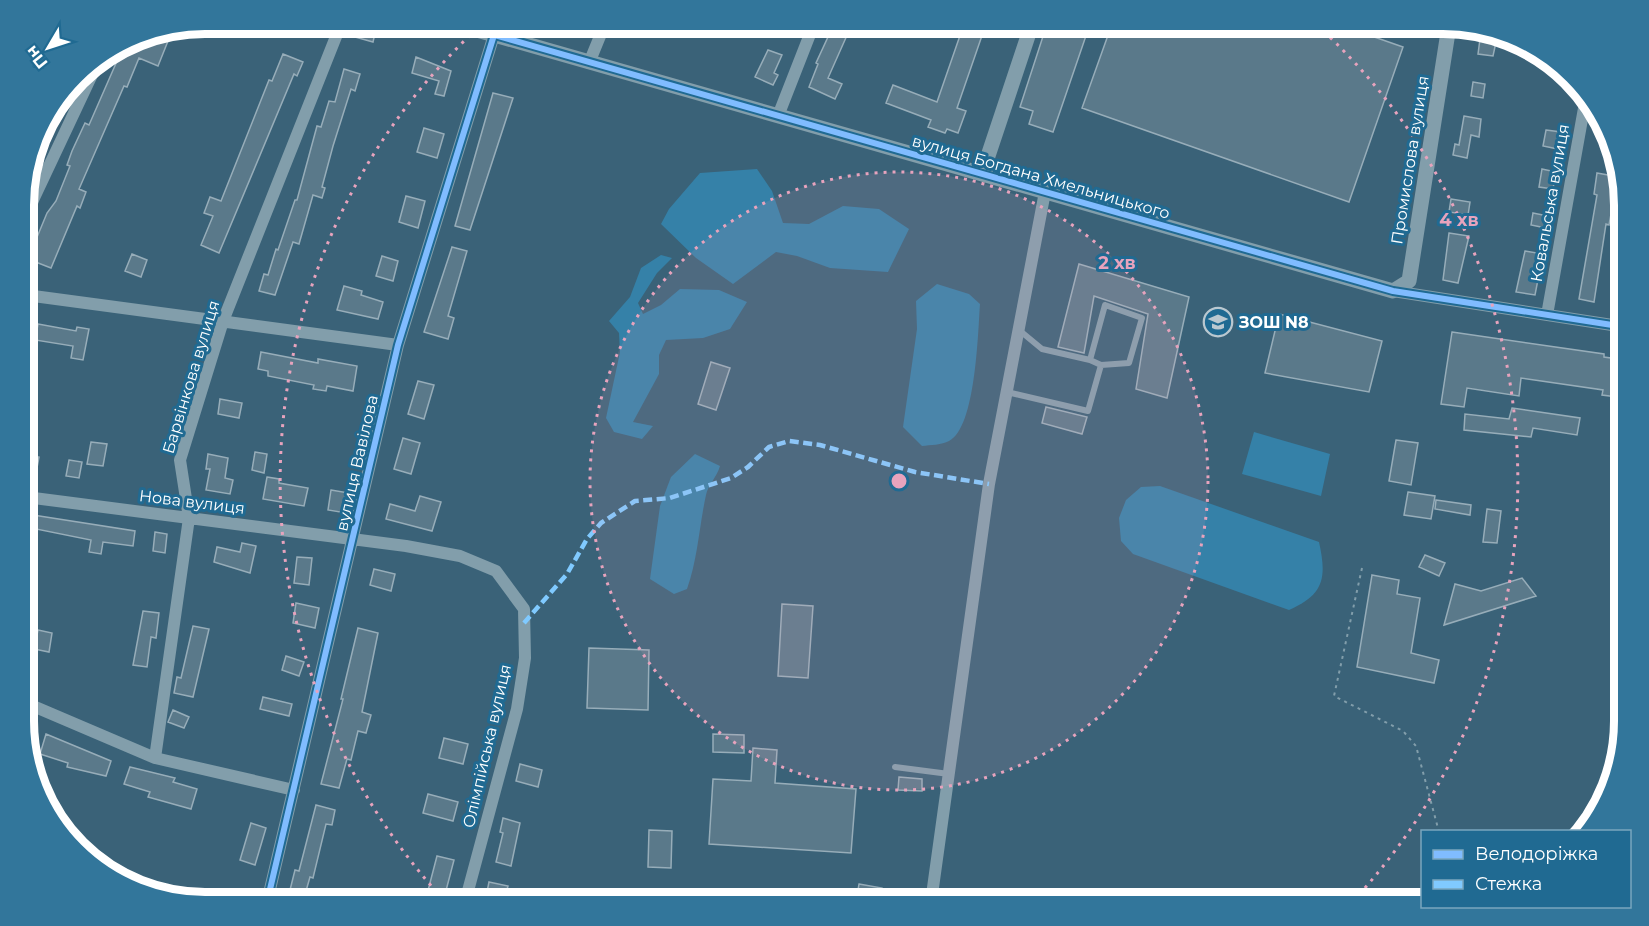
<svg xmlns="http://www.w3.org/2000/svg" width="1649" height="926" font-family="Montserrat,sans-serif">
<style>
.green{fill:#3581a8}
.building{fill:#5a798a;stroke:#97adb9;stroke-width:1.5}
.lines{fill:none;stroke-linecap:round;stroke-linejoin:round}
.path{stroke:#829eab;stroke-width:2;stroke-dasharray:3 4.5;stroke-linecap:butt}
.service{stroke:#829eab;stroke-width:6}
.minor{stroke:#829eab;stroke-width:12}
.tertiary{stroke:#829eab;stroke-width:15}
.quiet{stroke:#80caff;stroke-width:4.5;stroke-dasharray:9 4.5;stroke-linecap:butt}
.cycleway-casing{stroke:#206a92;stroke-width:10}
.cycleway{stroke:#80bcff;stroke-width:6}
.ring{fill:none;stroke:#e7a3bd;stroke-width:3;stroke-dasharray:3 6}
.labels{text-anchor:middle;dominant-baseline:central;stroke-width:6;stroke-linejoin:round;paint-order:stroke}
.street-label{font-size:16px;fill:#fff;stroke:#206a92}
.poi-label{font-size:16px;font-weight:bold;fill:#fff;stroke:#206a92;text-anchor:start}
.rim{fill:none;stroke:#fff;stroke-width:8}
.centre{fill:#e7a3bd;stroke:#206a92;stroke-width:3}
.ring-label{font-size:18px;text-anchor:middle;font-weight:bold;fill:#e7a3bd;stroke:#206a92;stroke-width:6;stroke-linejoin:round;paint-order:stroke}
</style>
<rect width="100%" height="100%" fill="#3a6278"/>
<!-- green -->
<path class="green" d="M757,169L772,191L783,223L809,224L843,206L879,209L909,229L888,272L830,268L797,256L776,252L733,284L696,258L661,224L669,209L700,173Z
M661,255L672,258L657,273L638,303L643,314L661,305L680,289L719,290L747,302L730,329L703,338L666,340L659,355V374L633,422L653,426L642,439L614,432L606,418L620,352L619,333L609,321L630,297L641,268Z
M937,284L969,294L980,304C978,331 976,428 949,441C942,445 930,445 922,446L903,427L917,329L916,301Z
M1254,432L1330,454L1321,496L1242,474Z
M695,454L720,466C717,477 708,485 706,495C699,527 698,558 687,589L674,594L650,579L660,506L671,477Z
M1160,486L1319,542C1327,578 1324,595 1289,610L1133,554L1121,541L1119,518L1126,500L1141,487Z"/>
<!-- building -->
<path class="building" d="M359,24L376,29L373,42L355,37Z
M834,24H852L828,78L842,84L835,99L809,87L818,64L816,63Z
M964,24H986L957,108L966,111L958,133L947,129L945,133L928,127L931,120L886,103L893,85L937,102Z
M1047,24H1090L1053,132L1029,124L1033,111L1020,107Z
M1112,24H1337L1403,47L1349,202L1082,108Z
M172,31L158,66L139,58L127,87L124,86L79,189L86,192L80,208L77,206L51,268L28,259L47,213L56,201L70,166L67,165L72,151L85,123L89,125L124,45L137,38Z
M1480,39L1496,42L1493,56L1478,54Z
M768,50L782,55L774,73L778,75L773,85L755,77Z
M283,54L303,62L297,76L294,74L219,253L201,245L213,216L204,213L210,197L221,201L269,80L272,81Z
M416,57L451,71L444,96L435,94L439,81L412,73Z
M344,69L360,74L355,91L351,89L333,146L322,187L325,188L322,198L313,195L299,244L293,242L275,295L259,291L264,274L268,275L276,249L278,250L295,200H297L317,126L321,127L329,101L335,102Z
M1473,82L1485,84L1483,98L1471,96Z
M493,93L513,98L470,230L455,226Z
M1464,116L1481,119L1479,137L1471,135L1467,158L1453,155L1455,144L1459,145Z
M424,128L444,134L437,158L417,152Z
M1546,130L1561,132L1558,149L1543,146Z
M1542,169L1556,172L1553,189L1539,187Z
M1597,173L1619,177L1625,200L1614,198L1609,225L1606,224L1594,302L1579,299L1597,195L1594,194Z
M406,196L425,201L418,228L399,222Z
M1451,199L1470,202L1468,215L1449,212Z
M1533,213L1548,216L1546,228L1531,225Z
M1449,233L1469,236L1458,283L1443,280Z
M452,247L467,251L448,316L454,318L448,339L424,332Z
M1525,251L1543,254L1535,295L1516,292Z
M132,254L147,260L141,277L125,271Z
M382,256L398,261L393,281L376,276Z
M1079,264L1189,297L1167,398L1136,389L1148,314L1094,296L1084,353L1058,347Z
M344,286L362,291L361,295L383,302L378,319L337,310Z
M1279,314L1382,341L1369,392L1265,373Z
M38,324L76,331L77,327L89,329L83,360L71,358L73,346L35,340Z
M1452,332L1604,354V357L1625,360V398L1602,395L1603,390L1521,378L1519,396L1467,388L1464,407L1441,404Z
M261,352L318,363V359L357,366L353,391L327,386L326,391L313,389L314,385L268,376V371L258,369Z
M711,362L730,368L716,410L698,404Z
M418,381L434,385L424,419L408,414Z
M220,399L242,403L239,418L218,414Z
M1046,407L1087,417L1082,434L1042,423Z
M1512,408L1580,418L1577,435L1533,428L1531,437L1464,430L1465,414L1509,419Z
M403,438L420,443L411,474L394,469Z
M1396,440L1418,443L1411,485L1389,481Z
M91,442L107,444L103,466L87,464Z
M255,452L267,454L264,473L252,470Z
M208,454L228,458L225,478L233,480L230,494L206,490L210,469H206Z
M26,455L39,457L36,473L26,471Z
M69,460L82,462L79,478L66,476Z
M267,477L279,479V483L308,488L304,506L263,499Z
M331,490L349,493L346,513L328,510Z
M1408,492L1435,496L1431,519L1404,515Z
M420,496L441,502L432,531L386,519L390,504L415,511Z
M1436,500L1471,505L1470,515L1435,509Z
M1487,509L1501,511L1497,543L1483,542Z
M33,515L135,531L133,546L103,542L101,554L89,552L91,540L31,528Z
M155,532L167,534L165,553L153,551Z
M242,543L256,546L250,573L214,562L217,547L240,552Z
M1425,555L1445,563L1439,576L1419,567Z
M297,557L312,558L309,585L294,583Z
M374,569L395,574L391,591L370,585Z
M1372,575L1399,580L1397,594L1420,598L1411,653L1439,660L1434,683L1357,667Z
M1522,578L1536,596L1444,625L1455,584L1481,591Z
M296,603L319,608L315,628L293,623Z
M782,604L813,606L808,678L778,676Z
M143,611L159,613L156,638L151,637L147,667L133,665Z
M193,626L209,629L193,697L174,693L177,677L181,678Z
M358,628L378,633L362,712L371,715L366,733L358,731L351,760L347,759L339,788L321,784L343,699H341Z
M38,630L52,633L49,652L34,649Z
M589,648L649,650L648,710L587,708Z
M286,656L304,662L299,676L282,670Z
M263,697L292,704L289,716L260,709Z
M173,710L189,717L184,728L168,722Z
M46,734L111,761L106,776L67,767L68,763L40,754Z
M713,734L744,735V753L713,752Z
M444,738L468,744L463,764L439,758Z
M753,748L777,750L775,783L856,789L851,853L709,844L713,779L751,781Z
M520,764L542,770L538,787L516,781Z
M130,767L175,778L173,782L197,789L191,809L148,797L150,792L124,784Z
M899,777L922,779V791L898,790Z
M428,794L458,802L453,821L423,813Z
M316,805L335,810L332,825L326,824L313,878L310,877L304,898L289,894L295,870L299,871Z
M503,818L520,823L511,866L496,862L503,833L500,832Z
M251,823L266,828L255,865L240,860Z
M649,830L672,831L671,868L648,867Z
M437,856L454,860L443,902H425Z
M489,882L508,886L505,897L487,892Z
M859,884L882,888L880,902H856Z
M666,891L734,893V902H665Z"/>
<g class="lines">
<!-- path -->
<path class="path" d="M1362,568L1334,696L1403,731L1416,746L1439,832"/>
<!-- service -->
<path class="service" d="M1019,330L1042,349L1090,360L1105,305L1142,318L1129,363L1101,365L1090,360
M1007,392L1088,411L1101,365
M895,767L949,774"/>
<!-- minor -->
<path class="minor" d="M589,63L605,24
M778,116L814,24
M26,215L98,62
M1393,291L1625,327
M26,295L398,345
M1547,315L1586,97
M26,497L406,546L460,556L496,571L524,609L525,658L517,709L465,902
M26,703L155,758L294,790
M155,758L189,518L180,460L223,321L341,24
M267,902L398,345L494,35
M931,902L989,484L1045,192"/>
<!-- tertiary -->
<path class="tertiary" d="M456,24L1393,291L1409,281L1449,26
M982,174L1032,24"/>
<!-- quiet -->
<path class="quiet" d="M524,623L567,574L587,539L601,523L635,501L670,498L731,478L748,467L769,447L789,441L820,445L915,472L989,484"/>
<!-- cycleway casing -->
<g class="cycleway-casing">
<path id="cycleway" d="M456,24L1393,291L1625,327
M267,902L398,345L494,35"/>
</g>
<!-- cycleway -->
<use href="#cycleway" class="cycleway"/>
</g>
<!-- distance rings -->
<circle cx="899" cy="481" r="309" fill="#e7a3bd" fill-opacity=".12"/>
<g class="ring">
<circle cx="899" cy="481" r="309"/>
<path d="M443 899A618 618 0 0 1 481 25M1317 25A618 618 0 0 1 1355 899"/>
</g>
<!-- icons -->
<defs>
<g id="school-ring" transform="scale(1.5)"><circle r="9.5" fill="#206a92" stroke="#bac8d0" stroke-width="1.5"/><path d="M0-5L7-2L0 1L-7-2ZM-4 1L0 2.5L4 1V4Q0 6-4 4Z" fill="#bac8d0"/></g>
</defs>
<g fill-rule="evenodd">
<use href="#school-ring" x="1218" y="322"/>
</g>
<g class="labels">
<!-- street labels -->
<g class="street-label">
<text transform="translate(1410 160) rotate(-81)">Промислова вулиця</text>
<text transform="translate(1041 177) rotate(16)">вулиця Богдана Хмельницького</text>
<text transform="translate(1550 203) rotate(-80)">Ковальська вулиця</text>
<text transform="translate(191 377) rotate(-73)">Барвінкова вулиця</text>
<text transform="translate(357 463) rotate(-77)">вулиця Вавілова</text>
<text transform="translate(192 502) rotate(7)">Нова вулиця</text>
<text transform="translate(487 746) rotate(-77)">Олімпійська вулиця</text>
</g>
<!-- poi labels -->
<g class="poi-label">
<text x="1239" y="322">ЗОШ N8</text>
</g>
</g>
<!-- crop -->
<path d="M0 0H1649V926H0ZM205 34H1443A171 171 0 0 1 1614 205V721A171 171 0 0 1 1443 892H205A171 171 0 0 1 34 721V205A171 171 0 0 1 205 34Z" fill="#32769b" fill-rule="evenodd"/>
<path class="rim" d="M205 34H1443A171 171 0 0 1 1614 205V721A171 171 0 0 1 1443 892H205A171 171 0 0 1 34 721V205A171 171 0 0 1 205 34Z"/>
<circle cx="899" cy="481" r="9" class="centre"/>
<g class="ring-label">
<text x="1459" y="226">4 хв</text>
<text x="1117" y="269">2 хв</text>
</g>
<!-- legend -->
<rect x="1421" y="830" width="210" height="78" fill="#206a92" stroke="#79a6be" stroke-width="1.5"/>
<rect x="1433" y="850" width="30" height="9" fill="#80bcff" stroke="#79a6be" stroke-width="1.5"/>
<text x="1475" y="860" font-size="18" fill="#ffffff">Велодоріжка</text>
<rect x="1433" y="880" width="30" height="9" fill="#80caff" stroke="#79a6be" stroke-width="1.5"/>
<text x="1475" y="890" font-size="18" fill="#ffffff">Стежка</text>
<!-- north arrow -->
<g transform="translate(48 48) rotate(231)" stroke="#206a92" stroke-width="4.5" paint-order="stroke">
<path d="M0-4.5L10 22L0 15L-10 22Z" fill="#ffffff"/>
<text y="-9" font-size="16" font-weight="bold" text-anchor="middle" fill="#ffffff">Пн</text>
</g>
</svg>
